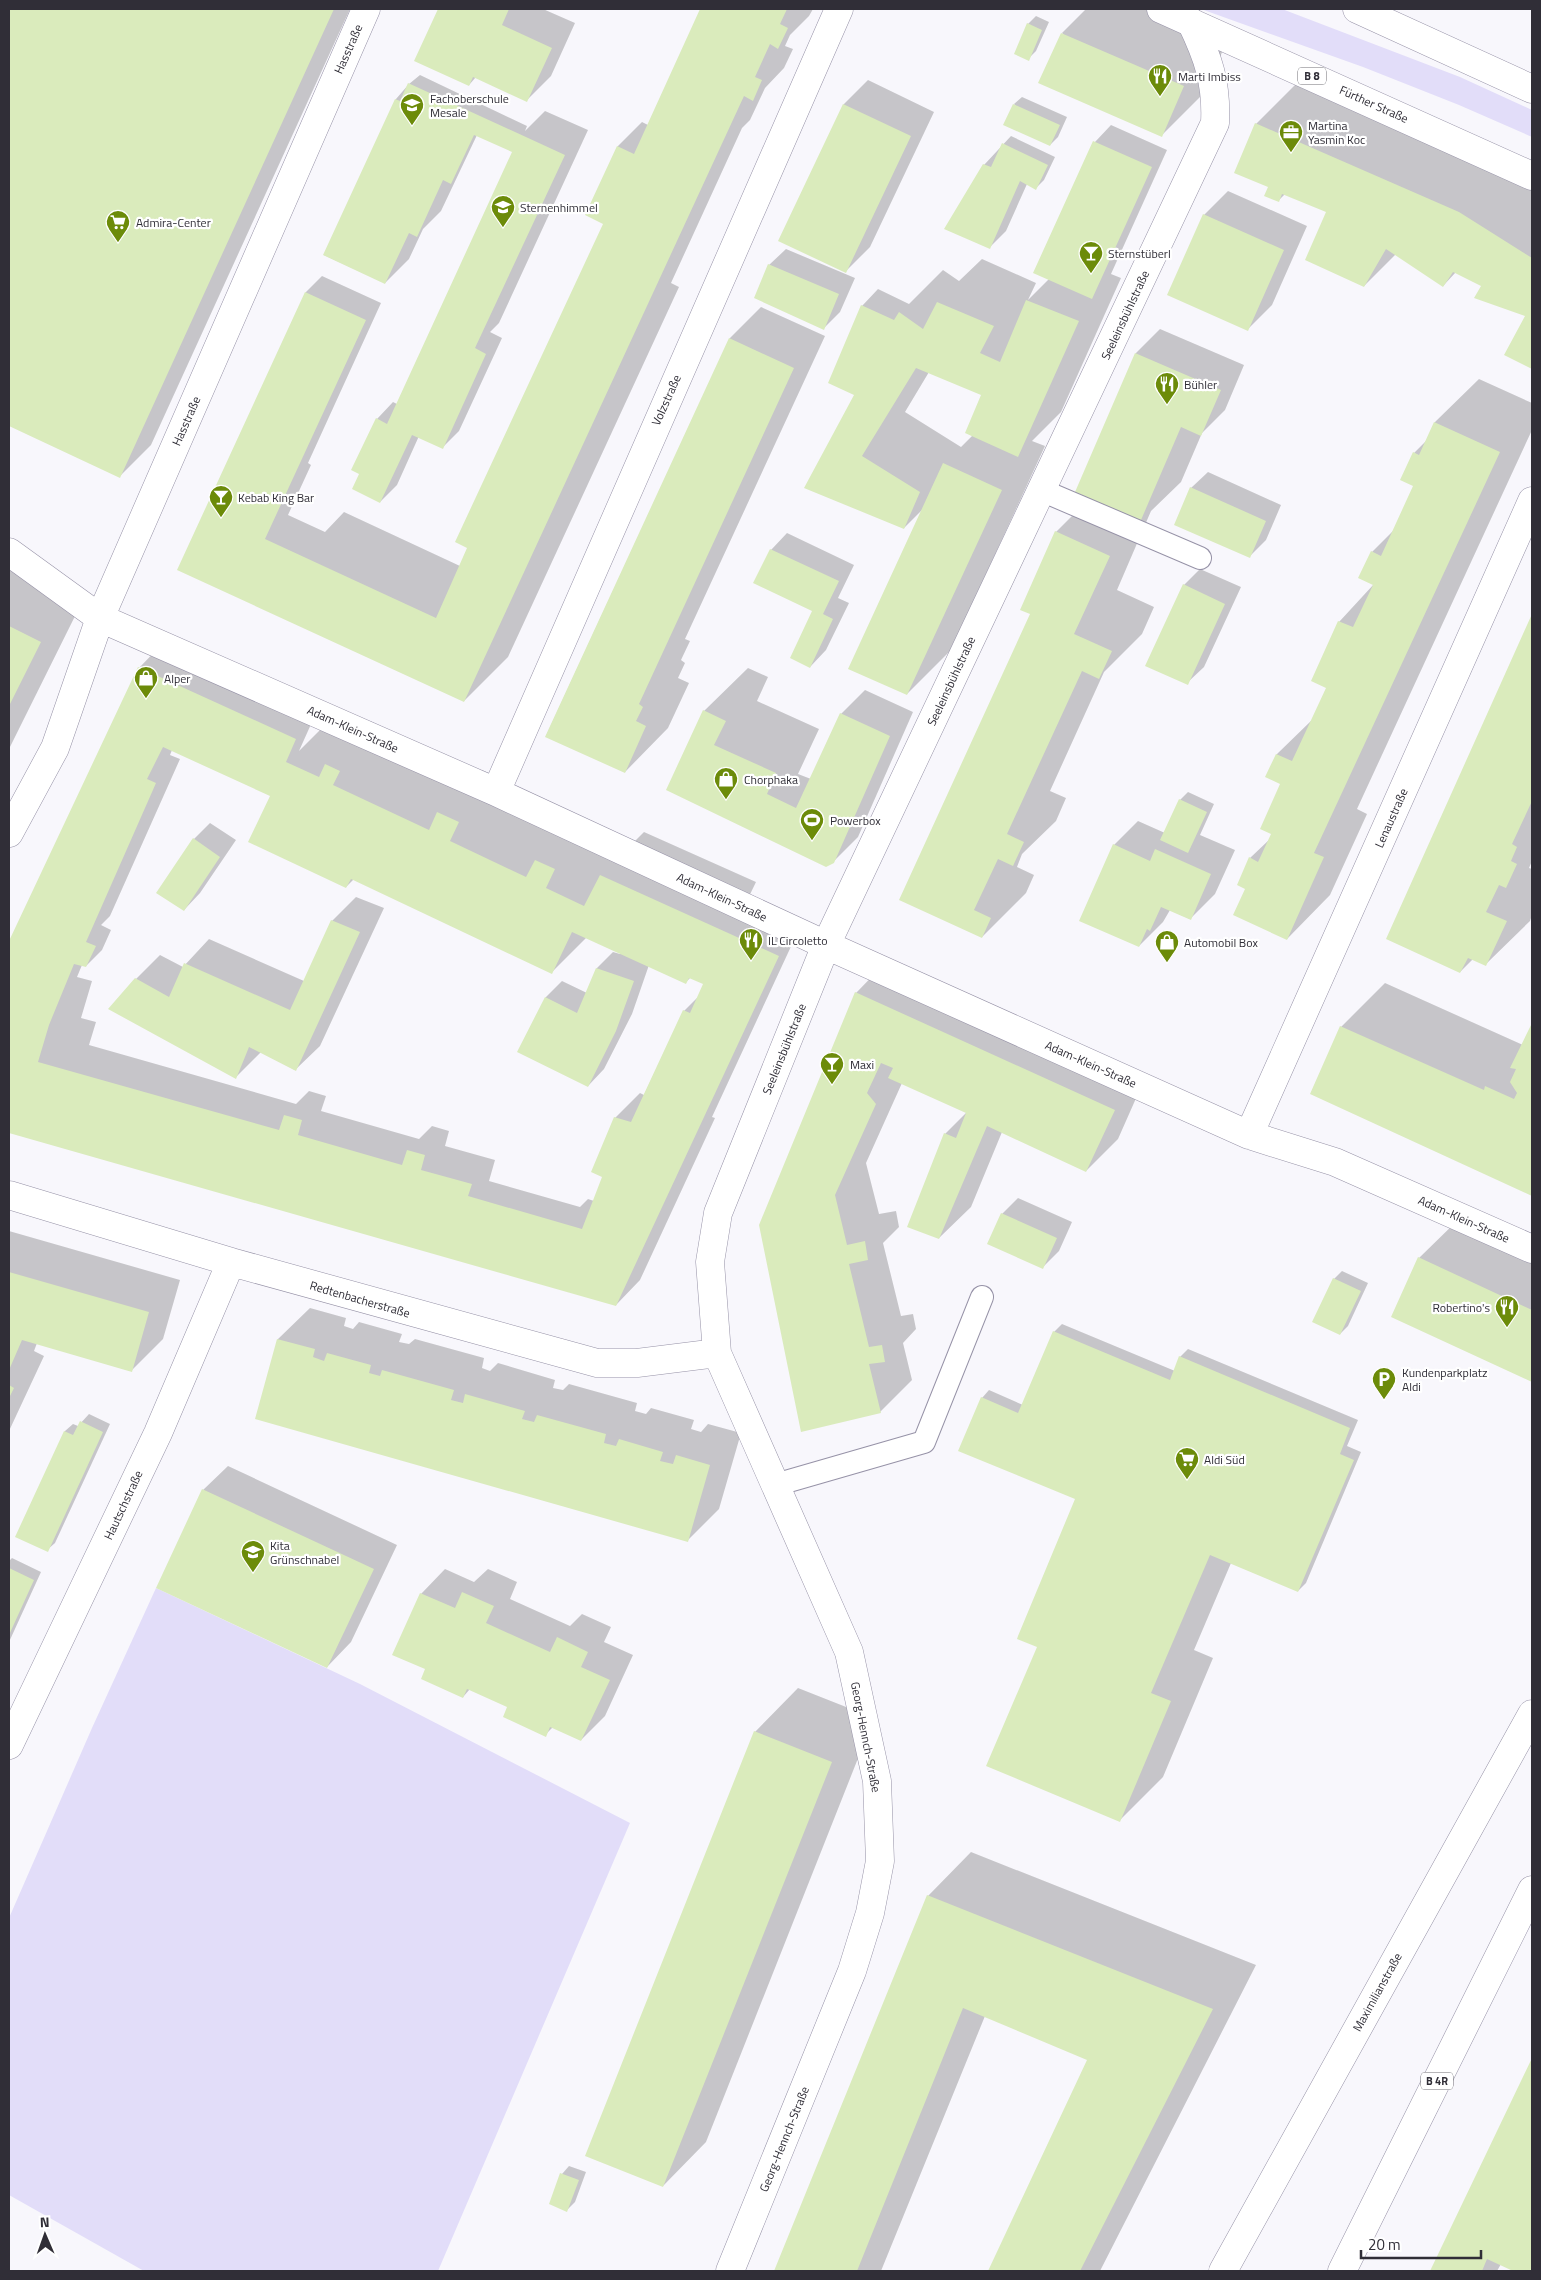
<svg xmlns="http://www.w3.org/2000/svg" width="1541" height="2280" font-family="'Titillium Web',sans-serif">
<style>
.green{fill:#e2ddf9}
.shadow{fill:#0003;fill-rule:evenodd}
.building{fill:#daebbc;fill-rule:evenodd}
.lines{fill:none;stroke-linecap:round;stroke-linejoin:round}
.lane-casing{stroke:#9692a7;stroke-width:24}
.street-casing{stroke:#9692a7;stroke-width:29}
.primary-casing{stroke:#9692a7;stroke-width:29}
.lane{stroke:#fff;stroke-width:22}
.street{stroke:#fff;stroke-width:28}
.primary{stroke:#fff;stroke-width:28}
.labels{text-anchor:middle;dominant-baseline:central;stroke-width:4.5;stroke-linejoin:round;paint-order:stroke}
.shield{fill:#fff;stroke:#6e6d73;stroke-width:1}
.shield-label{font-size:11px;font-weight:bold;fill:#302e37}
.street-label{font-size:12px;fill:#302e37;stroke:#fff}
.poi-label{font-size:12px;fill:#302e37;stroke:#fff;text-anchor:start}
</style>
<rect width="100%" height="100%" fill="#f8f7fc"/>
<!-- green -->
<path class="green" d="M1201,9H1282L1460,77L1532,110V137L1459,105L1363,67Z
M156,1588L360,1684L630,1823L438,2271H144L9,2195V1918L92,1728Z"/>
<!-- shadow -->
<path class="shadow" d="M9,9H350L151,445L120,476L9,425Z
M439,9H543L575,23L551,76L527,100L476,77L469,85L416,60Z
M701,9H813L809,16L790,35L785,46L793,49L784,68L765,88L750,120L742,128L671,283L679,287L508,657L464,701L179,569L306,292L322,276L381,303L308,463L311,465L288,515L325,532L344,512L460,566L605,223L587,215L618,146L642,122L648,125Z
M1086,9H1149L1226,43L1205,92L1161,136L1062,33Z
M1036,16L1049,22L1036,51L1028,59V24Z
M420,75L527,126L525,131L545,111L588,130L499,323L490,332L502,338L459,431L443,447L419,436L397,485L380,502L361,473L377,419L393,402L397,404L514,151L477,135L441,211L423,229L409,259L385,283L324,255L396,99L409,84Z
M868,80L934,112L870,247L846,271L780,240L844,104Z
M1300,80L1532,187V367L1506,355L1527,316L1483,285L1456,272L1443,286L1396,254L1364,286L1328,211L1285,194L1279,200L1269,187L1256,124Z
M1022,97L1067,117L1058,137L1050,145L1014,104Z
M1111,125L1167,150L1111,274L1121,278L1061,412L1032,441L1045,446L951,650L907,694L923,509L904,528L806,488L858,390L862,306L878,289L909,304L943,270L959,281L982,259L1036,283L1028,300L1049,279L1035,272L1095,142ZM929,372L982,394L973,435L961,447L905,412Z
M1011,136L1055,157L1044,180L1036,188L1027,184L1006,231L989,248L984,165Z
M1228,191L1307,226L1272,305L1248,329L1204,215Z
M786,249L855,278L840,312L824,328L769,265Z
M761,307L825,336L685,639L690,641L681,660L685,663L678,678L689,683L668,728L625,772L546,736L730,338Z
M1160,329L1244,365L1225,410L1202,433L1181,482L1151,511L1117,590L1154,607L1142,634L1104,672L1050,791L1066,798L1056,821L1022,854L1017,867L1034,875L1026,893L982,937L901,900L1032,614L1022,609L1056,532L1085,503L1136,353Z
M1479,379L1532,403V430L1357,809L1367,814L1330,895L1287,939L1250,858L1270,839L1272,833L1282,784L1267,777L1277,754L1313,719L1327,687L1339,622L1374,584L1372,552L1395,529L1415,486L1414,453L1427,440L1435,422Z
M1208,472L1281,505L1266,540L1249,557L1191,488Z
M787,533L854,565L838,598L849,603L826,650L810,667L814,611L771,550Z
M9,562L84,598L9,749Z
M1200,569L1241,587L1204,667L1187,683L1184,585Z
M1532,618V861L1529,868L1532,869V915L1530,921L1486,964L1473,959L1460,972L1388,939Z
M163,643L312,722L299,751L331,719L359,732L370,721L383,727L467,784L482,770L502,779L618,858L644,832L756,882L740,915L794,940L712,1117L715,1118L640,1280L616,1305L9,1132V944L139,668ZM172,750L274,791L346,887L354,879L552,972L587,937L621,952L620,954L613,952L597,968L587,993L562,981L546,997L519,1052L588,1086L604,1069L632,1014L649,965L686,982L691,977L705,984L700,995L684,1011L644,1095L640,1093L615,1118L604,1177L594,1201L588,1199L580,1207L489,1181L495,1160L445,1146L449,1131L432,1126L419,1139L321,1111L326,1096L309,1091L296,1104L89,1045L96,1022L81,1018L92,981L77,977L82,965L86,966L102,950L111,930L101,925L110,916L180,759L170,755Z
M748,668L768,677L757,701L819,729L798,774L811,779L841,714L865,690L913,712L858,837L833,862L668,790L704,711Z
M1188,792L1214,804L1200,835L1235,850L1215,894L1190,919L1170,910L1163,922L1139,946L1114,845L1138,821L1165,833L1180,800Z
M210,823L236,840L200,893L184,910L194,839Z
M356,897L384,908L320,1046L295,1070L261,1052L236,1077L136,979L160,955L183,967L209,939L304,981L332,921Z
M887,961L1145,1078L1118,1139L1086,1171L1002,1132L971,1207L939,1238L945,1134L967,1112L902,1083L866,1163L879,1214L896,1211L899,1227L883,1243L901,1316L913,1314L916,1329L903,1343L912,1380L880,1412L802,1430L856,993Z
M1385,983L1523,1045L1532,1026V1098L1519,1092L1517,1094L1532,1100V1195L1311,1093L1341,1027Z
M1018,1198L1072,1222L1059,1251L1042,1268L1002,1214Z
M1463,1215L1532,1246V1381L1393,1316L1419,1258Z
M9,1231L180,1280L163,1339L131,1371L37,1343L34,1351L44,1356L9,1431Z
M1342,1271L1368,1283L1348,1326L1340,1334L1334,1279Z
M310,1308L346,1318L344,1326L353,1329L359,1322L402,1334L399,1342L409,1344L415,1339L484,1358L482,1368L490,1371L498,1363L555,1380L553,1388L563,1390L569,1384L637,1403L635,1411L646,1414L651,1408L694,1420L691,1429L701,1432L708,1424L741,1433L719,1509L688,1540L256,1418L278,1339Z
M1062,1324L1175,1371L1180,1357L1188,1349L1358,1420L1347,1446L1361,1452L1306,1583L1298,1591L1231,1563L1194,1650L1213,1658L1163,1777L1120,1820L1038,1646L1077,1499L982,1398L989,1390L1023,1405L1054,1332Z
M89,1414L110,1424L55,1543L47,1550L17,1536L65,1431L73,1424L78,1426Z
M228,1466L397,1545L351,1642L327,1667L203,1490Z
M12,1558L41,1572L9,1642V1561Z
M445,1569L474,1582L488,1569L517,1582L510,1599L570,1626L582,1614L611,1627L604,1642L633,1655L605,1716L581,1740L553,1727L545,1735L509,1707L470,1689L463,1697L427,1669L421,1594Z
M798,1688L874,1718L706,2142L663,2186L755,1732Z
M971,1852L1256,1965L1100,2271H989L1089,2059L985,2016L881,2271H775L928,1896Z
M1532,2061V2271H1516L1501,2264L1497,2271H1432Z
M569,2166L586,2172L575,2202L567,2210L562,2174Z"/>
<!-- building -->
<path class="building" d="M9,9H334L120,478L9,426Z
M438,9H509L502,25L552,48L527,102L473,77L469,86L414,61Z
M700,9H787L780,24L788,28L778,49L770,44L755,77L762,80L753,101L744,96L464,702L177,570L305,292L366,320L265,539L436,618L467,548L455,542L603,224L585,215L617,146L634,154Z
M1027,23L1042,30L1029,61L1014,54Z
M1061,33L1184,86L1162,137L1038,83Z
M408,83L565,155L475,348L486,354L443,449L412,435L380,503L352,489L359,474L351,470L376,418L387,424L512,152L474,135L451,184L443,180L417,237L409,233L385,284L323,255L395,99L400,101Z
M843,104L911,136L846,273L778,241Z
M1013,104L1060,125L1050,146L1003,125Z
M1255,123L1459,212L1532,258V369L1504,355L1525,316L1474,298L1481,286L1453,272L1443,287L1386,249L1364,287L1305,260L1326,212L1282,194L1279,202L1264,196L1268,187L1234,173Z
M1093,141L1152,167L1092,299L1033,273Z
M1002,143L1048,165L1036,190L1020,181L990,249L944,229L983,164L991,167Z
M1203,214L1284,250L1248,331L1167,295Z
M768,264L839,294L824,330L754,298Z
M1026,300L1079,321L1018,457L965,433L981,395L916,368L862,456L920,492L904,529L804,488L854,395L828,383L861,305L894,320L899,312L923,329L937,302L994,326L980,353L1000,362Z
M729,338L794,368L639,704L643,707L636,721L646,726L625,773L545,737Z
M1135,353L1221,390L1201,436L1181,427L1138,527L1072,499Z
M1434,422L1500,452L1314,853L1324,857L1287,940L1233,915L1245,889L1237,885L1249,857L1258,862L1271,834L1260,829L1280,784L1265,777L1276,754L1292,761L1326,688L1311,681L1338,621L1353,627L1373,585L1358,578L1371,551L1381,556L1413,486L1400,480L1413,452L1419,455Z
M943,463L1002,490L907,695L848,669Z
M1190,487L1266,521L1250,558L1174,525Z
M1055,531L1110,556L1074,634L1112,651L1099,679L1082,671L1007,834L1024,842L1013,866L998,859L974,910L991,918L982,938L899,900L1030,614L1020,610Z
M770,549L839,581L823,614L833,619L810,668L790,658L812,611L753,583Z
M1183,584L1225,604L1188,685L1145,666Z
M1532,614V801L1512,844L1517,847L1511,861L1517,864L1506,888L1499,885L1486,912L1507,921L1486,966L1468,958L1460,973L1386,939Z
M9,626L41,642L9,706Z
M138,667L296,739L286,762L319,777L325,764L340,771L333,785L429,830L437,812L459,822L450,841L526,877L535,860L555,869L546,888L584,906L600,875L779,956L616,1306L9,1133V941ZM163,747L270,796L248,842L346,888L351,879L552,974L572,932L686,984L689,978L703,984L690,1013L683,1010L631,1122L614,1117L591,1172L602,1177L582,1229L468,1196L472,1184L421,1170L425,1155L407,1150L402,1165L298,1135L302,1120L284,1115L279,1130L38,1062L49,1025L74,964L86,967L96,946L86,942L156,783L147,779Z
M703,710L726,721L714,745L776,773L767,794L796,808L840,713L890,736L834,863L826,867L666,790Z
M1179,799L1207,812L1188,853L1160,840Z
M193,838L220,857L184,911L156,893Z
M1113,844L1150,861L1155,849L1211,874L1191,920L1161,907L1150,931L1147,929L1139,947L1079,921Z
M331,920L360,932L296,1071L249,1047L236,1079L108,1009L135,978L169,997L184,963L290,1010Z
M596,968L634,981L616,1031L588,1087L517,1052L545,997L577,1013Z
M855,992L1115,1110L1086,1172L987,1126L939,1239L907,1227L944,1133L956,1138L966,1113L888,1078L893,1068L881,1063L867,1093L876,1104L835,1195L847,1245L865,1241L868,1260L849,1264L869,1347L882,1345L885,1362L869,1364L881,1413L801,1432L759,1225Z
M1532,1023V1196L1310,1094L1340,1026L1484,1090L1485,1086L1514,1099L1517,1093L1510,1082L1516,1069L1510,1068Z
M1001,1213L1057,1238L1043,1269L987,1244Z
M1418,1257L1532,1310V1382L1391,1317Z
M9,1272L149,1312L132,1372L22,1340L9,1370Z
M1333,1278L1361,1291L1340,1335L1312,1322Z
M1053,1331L1170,1380L1179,1356L1350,1428L1340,1454L1354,1460L1298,1592L1210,1555L1151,1693L1171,1701L1120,1822L986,1766L1037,1647L1017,1639L1018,1636L1075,1499L958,1451L981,1397L1018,1413Z
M277,1339L315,1349L313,1357L324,1361L327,1353L371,1365L369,1373L380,1376L382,1370L454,1390L451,1400L463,1403L465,1394L525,1411L522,1419L534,1422L537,1415L606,1434L604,1443L616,1446L619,1439L663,1452L660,1461L673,1464L676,1455L710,1465L688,1542L255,1419Z
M9,1385L14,1388L9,1398Z
M80,1421L103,1432L48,1552L15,1537L64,1431L73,1435Z
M202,1489L374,1569L327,1668L156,1588Z
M9,1568L34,1580L9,1635Z
M462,1592L494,1606L486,1623L550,1652L557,1637L588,1652L581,1667L610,1680L581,1741L550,1727L546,1737L503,1717L507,1707L467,1689L463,1698L421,1679L425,1669L392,1655L420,1593L455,1608Z
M754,1731L832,1762L663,2187L585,2156Z
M927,1895L1213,2009L1080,2271H988L1087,2060L963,2008L857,2271H774Z
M1532,2058V2271H1513L1487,2259L1482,2271H1430Z
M560,2173L579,2180L567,2212L549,2204Z"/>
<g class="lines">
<!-- lane casing -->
<g class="lane-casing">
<path id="lane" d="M1041,490L1200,558
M775,1485L924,1442L982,1297"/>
</g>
<!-- street casing -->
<g class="street-casing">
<path id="street" d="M9,552L100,618L496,792L826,945L1249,1135L1335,1162L1532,1249
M496,792L839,9
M9,833L55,748L100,618L366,9
M1249,1135L1532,501
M9,1195L231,1262L597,1363H637L717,1353
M9,1745L158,1433L231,1262
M730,2271L852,1971L870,1913L880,1861L877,1781L849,1652L717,1353L710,1262L718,1213L826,945L1215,123C1217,83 1208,57 1191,22"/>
</g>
<!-- primary casing -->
<g class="primary-casing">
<path id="primary" d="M1161,9L1532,176
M1357,9L1532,89
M1223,2271L1532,1714
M1342,2271L1532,1890"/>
</g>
<!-- lane -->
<use href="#lane" class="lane"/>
<!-- street -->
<use href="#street" class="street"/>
<!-- primary -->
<use href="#primary" class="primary"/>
</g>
<!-- icons -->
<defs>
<g id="restaurant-pin" transform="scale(1.25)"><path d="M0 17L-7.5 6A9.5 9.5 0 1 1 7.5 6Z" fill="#6c8b09" stroke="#fff"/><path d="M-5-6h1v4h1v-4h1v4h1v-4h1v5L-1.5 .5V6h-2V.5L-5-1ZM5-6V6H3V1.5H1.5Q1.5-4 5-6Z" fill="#fff"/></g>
<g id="school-pin" transform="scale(1.25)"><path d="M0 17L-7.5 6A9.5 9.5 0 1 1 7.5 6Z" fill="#6c8b09" stroke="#fff"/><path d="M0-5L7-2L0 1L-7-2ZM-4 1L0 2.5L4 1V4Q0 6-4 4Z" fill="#fff"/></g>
<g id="office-pin" transform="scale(1.25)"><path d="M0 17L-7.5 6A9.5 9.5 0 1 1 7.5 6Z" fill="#6c8b09" stroke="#fff"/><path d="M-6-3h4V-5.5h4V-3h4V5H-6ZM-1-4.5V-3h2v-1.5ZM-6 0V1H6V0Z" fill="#fff"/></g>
<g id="supermarket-pin" transform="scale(1.25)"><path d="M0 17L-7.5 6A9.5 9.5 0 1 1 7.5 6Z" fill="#6c8b09" stroke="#fff"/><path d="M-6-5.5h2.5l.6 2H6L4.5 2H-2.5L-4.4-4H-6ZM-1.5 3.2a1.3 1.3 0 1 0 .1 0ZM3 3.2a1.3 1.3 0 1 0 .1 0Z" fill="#fff"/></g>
<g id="bar-pin" transform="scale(1.25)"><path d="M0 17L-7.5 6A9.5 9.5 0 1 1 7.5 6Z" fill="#6c8b09" stroke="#fff"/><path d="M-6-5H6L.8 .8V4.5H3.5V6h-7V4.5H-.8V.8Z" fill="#fff"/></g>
<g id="shop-pin" transform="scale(1.25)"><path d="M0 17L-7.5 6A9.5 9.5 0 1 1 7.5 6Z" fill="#6c8b09" stroke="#fff"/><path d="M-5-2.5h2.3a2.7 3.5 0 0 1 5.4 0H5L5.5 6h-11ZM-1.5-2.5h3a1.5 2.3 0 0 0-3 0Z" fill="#fff"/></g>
<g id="stadium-pin" transform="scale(1.25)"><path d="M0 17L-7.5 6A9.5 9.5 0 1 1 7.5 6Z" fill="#6c8b09" stroke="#fff"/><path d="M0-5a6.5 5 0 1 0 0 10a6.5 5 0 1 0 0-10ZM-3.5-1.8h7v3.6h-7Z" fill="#fff"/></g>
<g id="parking-pin" transform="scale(1.25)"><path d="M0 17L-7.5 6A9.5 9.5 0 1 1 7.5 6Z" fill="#6c8b09" stroke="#fff"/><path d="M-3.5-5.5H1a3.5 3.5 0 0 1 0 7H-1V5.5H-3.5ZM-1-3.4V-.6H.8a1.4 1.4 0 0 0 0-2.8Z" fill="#fff"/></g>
</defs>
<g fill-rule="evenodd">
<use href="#restaurant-pin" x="1160" y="76"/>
<use href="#school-pin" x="412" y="105"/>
<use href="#office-pin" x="1291" y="132"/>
<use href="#school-pin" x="503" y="207"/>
<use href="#supermarket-pin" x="118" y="222"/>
<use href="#bar-pin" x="1091" y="253"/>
<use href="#restaurant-pin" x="1167" y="384"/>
<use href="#bar-pin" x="221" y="497"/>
<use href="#shop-pin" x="146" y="678"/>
<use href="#shop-pin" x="726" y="779"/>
<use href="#stadium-pin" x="812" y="820"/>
<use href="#restaurant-pin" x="751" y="940"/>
<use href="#shop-pin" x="1167" y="942"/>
<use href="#bar-pin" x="832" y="1064"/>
<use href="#restaurant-pin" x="1507" y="1307"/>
<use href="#parking-pin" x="1384" y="1379"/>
<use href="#supermarket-pin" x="1187" y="1459"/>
<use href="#school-pin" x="253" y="1552"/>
</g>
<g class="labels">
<!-- shield labels -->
<g class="shield">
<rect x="1298" y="67.5" width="28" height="17" rx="4"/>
<rect x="1421" y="2072.5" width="32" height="17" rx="4"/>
</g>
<g class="shield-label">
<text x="1312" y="76">B 8</text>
<text x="1437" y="2081">B 4R</text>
</g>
<!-- street labels -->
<g class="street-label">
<text transform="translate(348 49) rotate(-66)">Hasstraße</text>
<text transform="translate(1374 104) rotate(24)">Fürther Straße</text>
<text transform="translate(1125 315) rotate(-65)">Seeleinsbühlstraße</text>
<text transform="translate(666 400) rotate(-66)">Volzstraße</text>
<text transform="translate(186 421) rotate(-66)">Hasstraße</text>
<text transform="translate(951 681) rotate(-65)">Seeleinsbühlstraße</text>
<text transform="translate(353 729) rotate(24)">Adam-Klein-Straße</text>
<text transform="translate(1391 818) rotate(-66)">Lenaustraße</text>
<text transform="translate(722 897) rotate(25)">Adam-Klein-Straße</text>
<text transform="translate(784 1049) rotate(-68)">Seeleinsbühlstraße</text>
<text transform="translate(1091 1064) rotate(24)">Adam-Klein-Straße</text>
<text transform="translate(1464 1219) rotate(24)">Adam-Klein-Straße</text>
<text transform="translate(360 1299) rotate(16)">Redtenbacherstraße</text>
<text transform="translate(123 1505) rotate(-65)">Hautschstraße</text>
<text transform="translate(866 1737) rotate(79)">Georg-Hennch-Straße</text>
<text transform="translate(1377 1992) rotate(-61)">Maximilianstraße</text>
<text transform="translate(784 2139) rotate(-68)">Georg-Hennch-Straße</text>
</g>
<!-- poi labels -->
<g class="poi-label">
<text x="1178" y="76">Marti Imbiss</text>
<text x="430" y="98">Fachoberschule<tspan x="430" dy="14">Mesale</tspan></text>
<text x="1308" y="125">Martina<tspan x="1308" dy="14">Yasmin Koc</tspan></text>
<text x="520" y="207">Sternenhimmel</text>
<text x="136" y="222">Admira-Center</text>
<text x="1108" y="253">Sternstüberl</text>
<text x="1184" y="384">Bühler</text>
<text x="238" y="497">Kebab King Bar</text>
<text x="164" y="678">Alper</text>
<text x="744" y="779">Chorphaka</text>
<text x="830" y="820">Powerbox</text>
<text x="768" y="940">IL Circoletto</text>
<text x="1184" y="942">Automobil Box</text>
<text x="850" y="1064">Maxi</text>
<text x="1490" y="1307" text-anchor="end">Robertino's</text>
<text x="1402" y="1372">Kundenparkplatz<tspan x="1402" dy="14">Aldi</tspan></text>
<text x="1204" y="1459">Aldi Süd</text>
<text x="270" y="1545">Kita<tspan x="270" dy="14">Grünschnabel</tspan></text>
</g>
</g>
<!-- border -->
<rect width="1541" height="2280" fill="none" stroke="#302e37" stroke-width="20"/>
<!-- north arrow -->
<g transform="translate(45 2235) rotate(358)" stroke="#ffffff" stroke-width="4" paint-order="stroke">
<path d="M0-4L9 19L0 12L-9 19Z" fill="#302e37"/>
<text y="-8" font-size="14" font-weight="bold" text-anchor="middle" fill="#302e37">N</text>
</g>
<!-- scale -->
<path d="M1361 2250v8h120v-8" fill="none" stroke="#302e37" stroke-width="2.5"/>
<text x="1368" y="2250" font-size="15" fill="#302e37" stroke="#ffffff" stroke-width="4" paint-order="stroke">20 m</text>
</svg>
